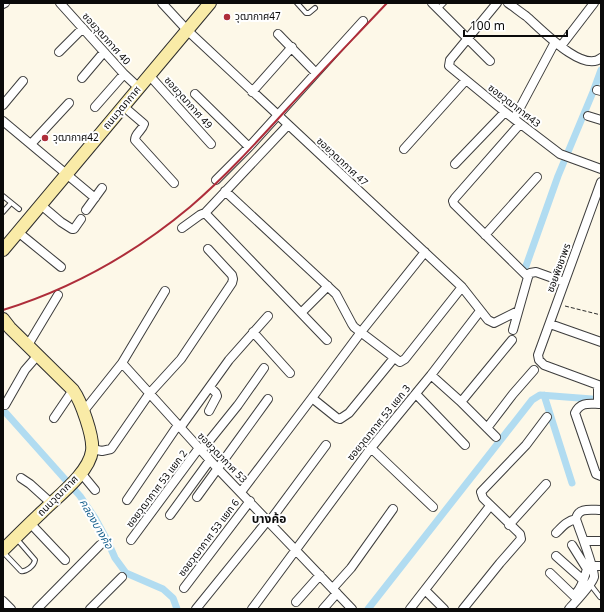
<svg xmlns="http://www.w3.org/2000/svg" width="604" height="612" font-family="Georgia,'Noto Sans Thai',serif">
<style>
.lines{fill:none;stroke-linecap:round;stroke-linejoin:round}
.canal{stroke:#b1dcf1;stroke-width:7}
.lane-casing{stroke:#3d3d3d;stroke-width:6}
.street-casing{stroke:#3d3d3d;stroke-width:10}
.secondary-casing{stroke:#2c2c2c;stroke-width:14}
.path{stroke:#2c2c2c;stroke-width:1;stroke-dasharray:4 2;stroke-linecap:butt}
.lane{stroke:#fff;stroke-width:4}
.street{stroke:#fff;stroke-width:8}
.secondary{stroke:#f9eba7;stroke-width:12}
.rail{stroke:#ae2d3a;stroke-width:2}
.poi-dot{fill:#ae2d3a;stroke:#fff;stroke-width:1.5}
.labels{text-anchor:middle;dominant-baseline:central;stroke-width:4;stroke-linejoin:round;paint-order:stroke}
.poi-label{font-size:10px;fill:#0a0a0a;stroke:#fff;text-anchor:start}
.street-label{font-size:10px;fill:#0a0a0a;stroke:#fff}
.water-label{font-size:11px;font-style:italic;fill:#1e6591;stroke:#fff}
.quarter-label{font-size:12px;font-weight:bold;fill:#0a0a0a;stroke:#fff}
</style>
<rect width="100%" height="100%" fill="#fdf8e8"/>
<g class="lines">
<!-- canal -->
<path class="canal" d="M526,266L558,176L593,92L601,70
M544,395L572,483
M3,412L6,413L80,496L95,518L108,542L115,558L126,573L163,589L173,598L177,609
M368,609L532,400L540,395L592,399"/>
<!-- lane casing -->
<g class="lane-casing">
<path id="lane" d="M297,3L306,13H309L315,8
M438,9L444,3
M3,196L19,209
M3,212L11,203
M3,552L21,571C26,572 34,566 35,560L16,538
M590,584L600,597"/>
</g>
<!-- street casing -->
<g class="street-casing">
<path id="street" d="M60,3L124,74L139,88
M162,3L187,30L462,287L488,320L494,323L518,311
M432,3L490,61
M497,3L450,60L449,66L505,112L560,154L601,169
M508,3C514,7 520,12 526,16C540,28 583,74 601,58
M3,4L5,3
M278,34L316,73
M561,46L594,3
M59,52L83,28
M149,75L211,144
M82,78L104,52
M597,90L601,91
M252,92L292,47
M195,94L249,147
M3,105L23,81
M123,106L144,124C142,131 135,133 135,140L174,183
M95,107L124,74
M588,116L601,120
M514,119L555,42
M3,121L95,198
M520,124L455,198L453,201L454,204L528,277L530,273L536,272L564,282
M31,144L69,103
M404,149L466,80
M455,164L505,112
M216,180L249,147L363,21
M601,182L538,355L539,360L544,365L601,386
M225,191L336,294L352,324L354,327L400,362L405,359L462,287
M41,205L61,222L72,229H74L81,219
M86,210L102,188
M205,213L327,340
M182,228L200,215L205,213L288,125
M18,232L61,267
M485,235L537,177
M301,313L328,286
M550,324L601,342
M513,330L528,277
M253,332L290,373
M28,345L58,295
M122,363L218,469L352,609
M431,375L460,401L496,437
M598,385V404
M416,394L465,445
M312,398L337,418L340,419L349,413L394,358
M461,402L512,340
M601,404C590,404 581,401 575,413L596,474L601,476
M5,405L25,370L38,355
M209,411L217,396L216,393L210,387
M83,412L122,363L165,291
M54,418L73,390
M180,428L229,360L268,316
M487,428L513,394L534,370
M371,448L433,507
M92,449L102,451L111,449L149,394L181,359L232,283L233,279L232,275L208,249
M201,451L238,405L264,368
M81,473L95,490
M21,478L30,484L51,503
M241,492L312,398L361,332L425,252
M197,497L268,399
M127,500L178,425
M170,515L210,460
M269,522L326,445
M30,523L65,560
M509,525L546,484
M556,533C563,526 567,521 576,519
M131,540L199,448
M584,541H601
M572,545L587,569C584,578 583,585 577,592
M556,556L583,580
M592,566H601
M550,573L574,596
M184,588L250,501
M333,588L351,568L393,509
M425,590L444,609
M3,601L11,609
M296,602L320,575
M37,609L100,545
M90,609L122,577
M196,609L268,520
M252,609L371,448L431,375L480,311
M323,609L337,593
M410,609L490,506
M463,609L500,563L521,539L520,534L483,498L481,492L526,445L547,417
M569,609C575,602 592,585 594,577C595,569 579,529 576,519C578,507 591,510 601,510"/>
</g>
<!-- secondary casing -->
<g class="secondary-casing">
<path id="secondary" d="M3,250L210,3
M3,319L10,328L73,390C81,401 94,437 92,451C89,473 58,496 42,512C29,524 16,537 3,550"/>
</g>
<!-- path -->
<path class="path" d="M565,306L601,315"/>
<!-- lane -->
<use href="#lane" class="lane"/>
<!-- street -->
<use href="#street" class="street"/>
<!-- secondary -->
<use href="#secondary" class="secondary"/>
<!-- rail -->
<path class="rail" d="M3,310C71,289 135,253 190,207C225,177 256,143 287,109C320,73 354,38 387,3"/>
</g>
<!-- markers -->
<g class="poi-dot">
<circle cx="227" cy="17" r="4"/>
<circle cx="45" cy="138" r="4"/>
</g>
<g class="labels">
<!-- poi labels -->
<g class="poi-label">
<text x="235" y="17">วุฒากาศ47</text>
<text x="53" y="138">วุฒากาศ42</text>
</g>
<!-- street labels -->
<g class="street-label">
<text transform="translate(106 39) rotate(48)">ซอยวุฒากาศ 40</text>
<text transform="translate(188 103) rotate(48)">ซอยวุฒากาศ 49</text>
<text transform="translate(514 106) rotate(38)">ซอยวุฒากาศ43</text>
<text transform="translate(122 108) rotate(-50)">ถนนวุฒากาศ</text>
<text transform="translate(342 162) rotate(43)">ซอยวุฒากาศ 47</text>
<text transform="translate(559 268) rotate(-70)">ซอยพิชชาพร</text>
<text transform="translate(379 423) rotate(-51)">ซอยวุฒากาศ 53 แยก 3</text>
<text transform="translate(222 458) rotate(46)">ซอยวุฒากาศ 53</text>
<text transform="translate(157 489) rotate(-53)">ซอยวุฒากาศ 53 แยก 2</text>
<text transform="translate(58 496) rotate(-45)">ถนนวุฒากาศ</text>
<text transform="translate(209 538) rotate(-53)">ซอยวุฒากาศ 53 แยก 6</text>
</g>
<!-- water labels -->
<g class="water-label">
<text transform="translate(96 524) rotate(60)">คลองบางค้อ</text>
</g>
<!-- quarter labels -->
<g class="quarter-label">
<text x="269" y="519">บางค้อ</text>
</g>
</g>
<!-- border -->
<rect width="604" height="612" fill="none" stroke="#0a0a0a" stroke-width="8"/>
<!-- scale -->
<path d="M464 30v6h103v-6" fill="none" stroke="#0a0a0a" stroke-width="2"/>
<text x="470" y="30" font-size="12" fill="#0a0a0a" stroke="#ffffff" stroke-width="3" paint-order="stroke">100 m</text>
</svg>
